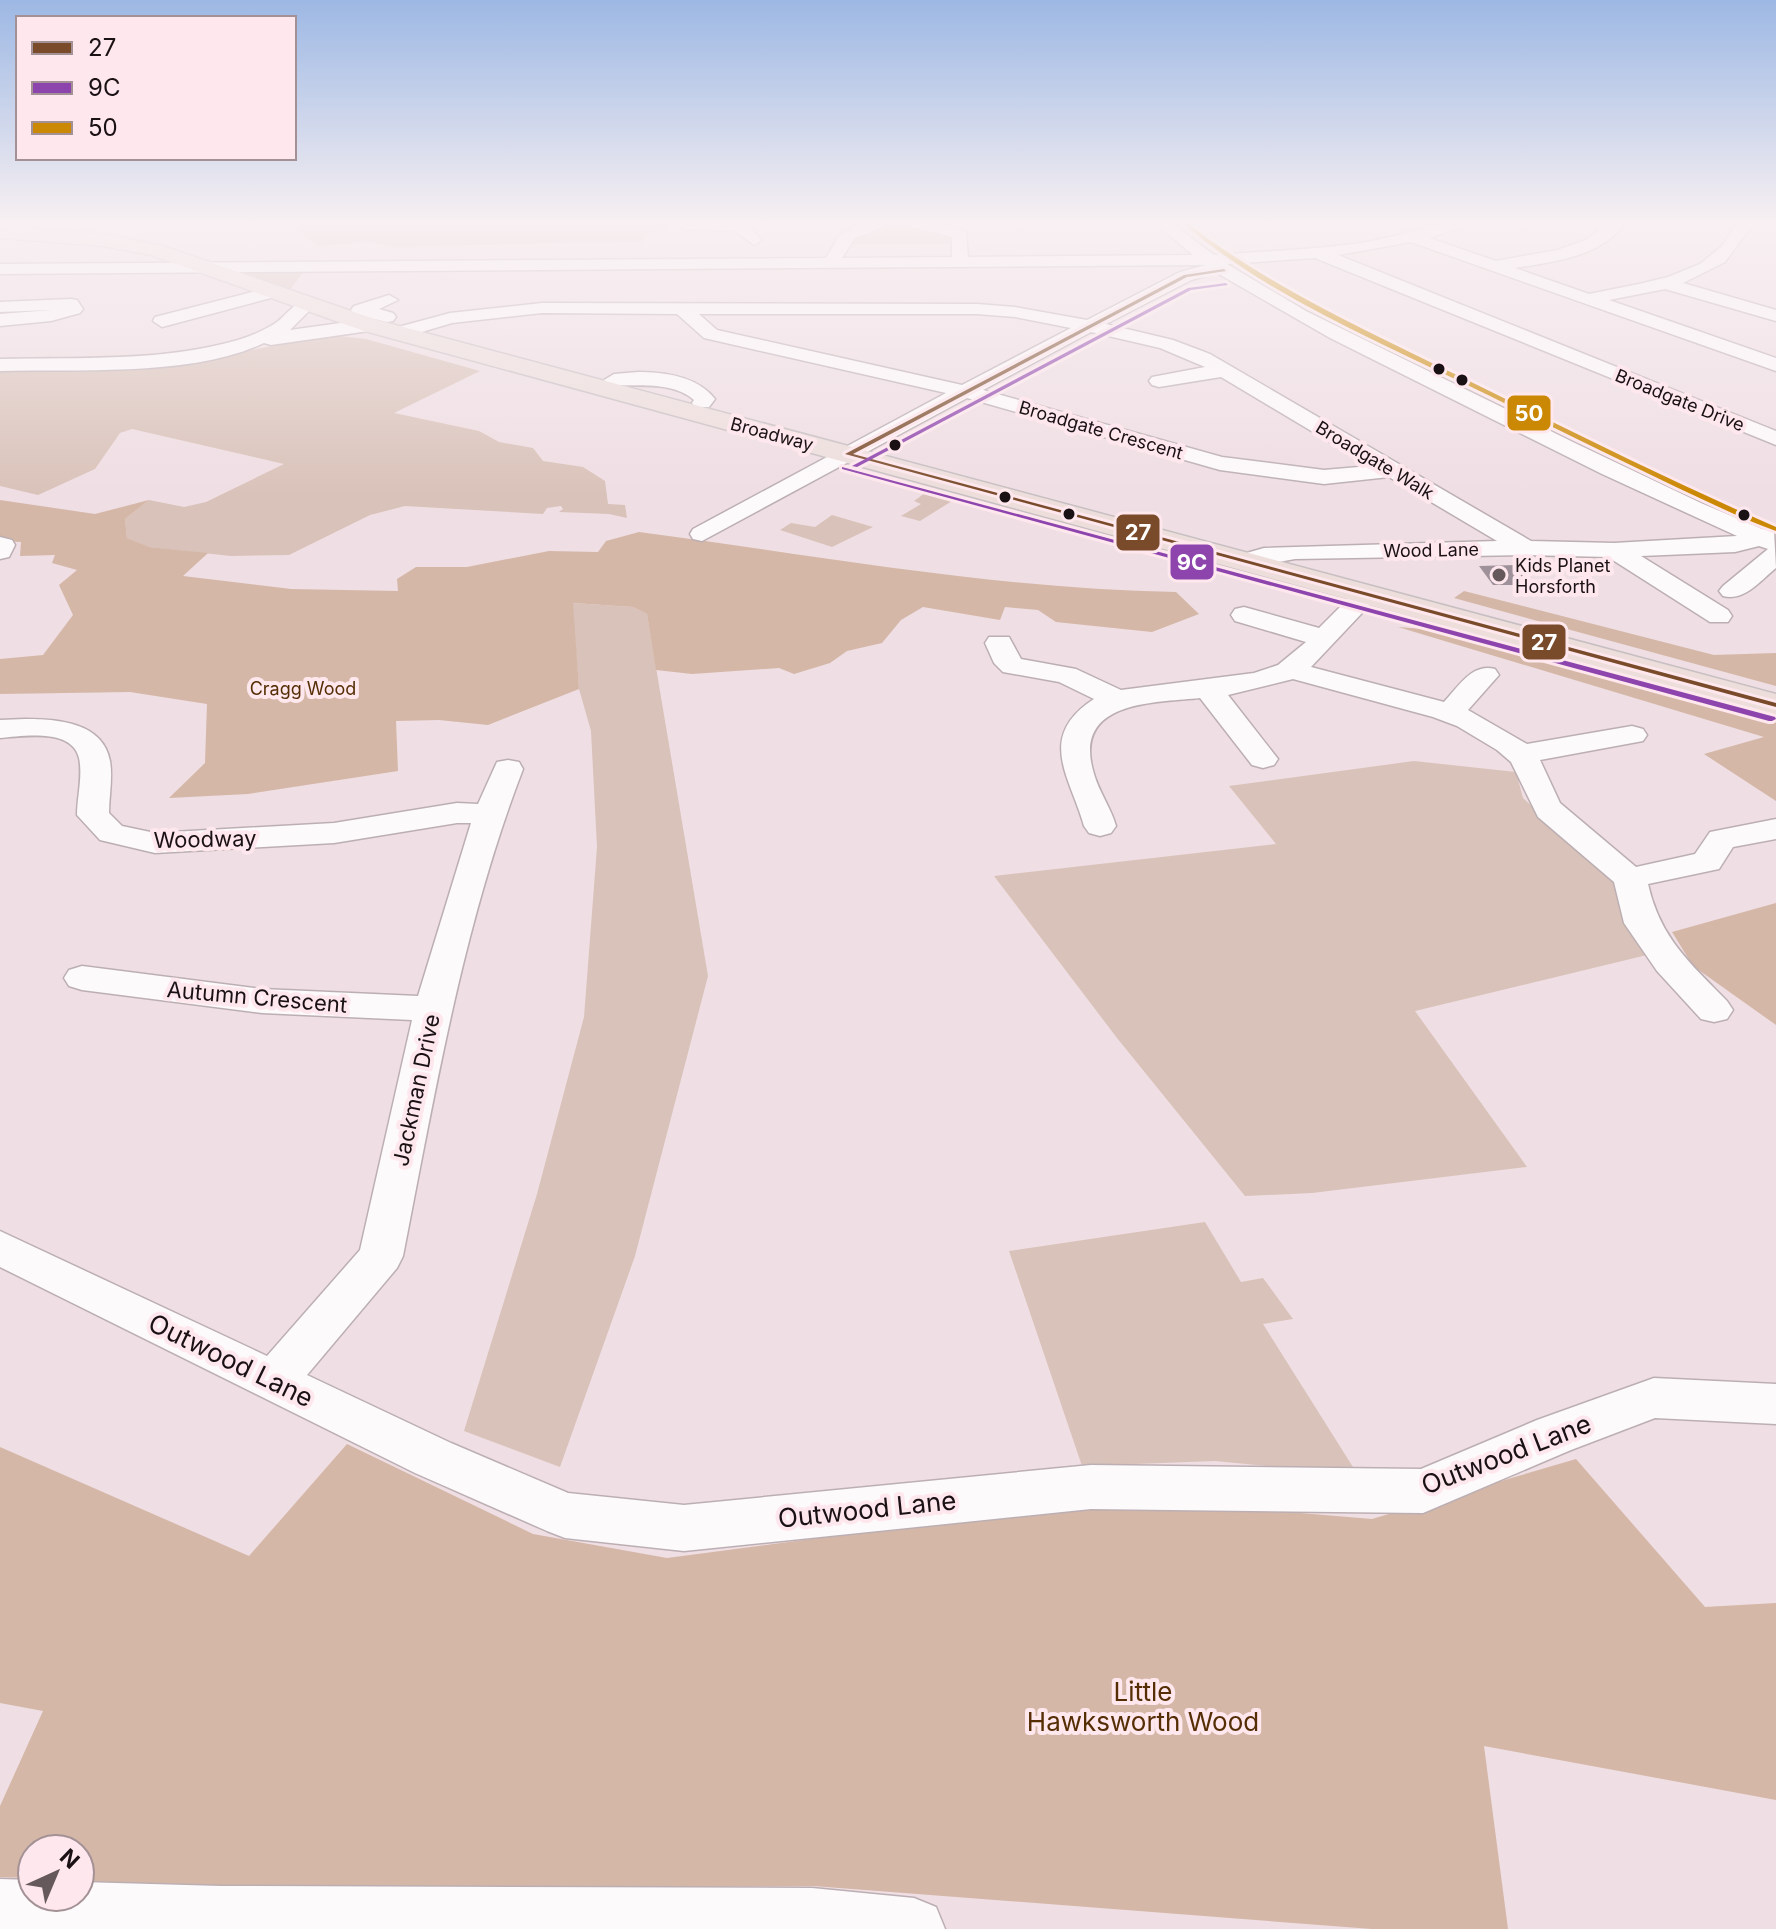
<svg xmlns="http://www.w3.org/2000/svg" width="1776" height="1929" font-family="Inter,sans-serif">
<style>
.green{fill:#d9c2b9}
.forest{fill:#d4b7a7}
.building{fill:#9f9199}
.lines{fill:none;stroke-linecap:round;stroke-linejoin:round}
.minor-casing{stroke:#bcafb3;stroke-width:3}
.highway-casing{stroke:#c7bfc1;stroke-width:3}
.minor{fill:#fdfafb;fill-rule:evenodd}
.highway{fill:#eddedc;fill-rule:evenodd}
.bus-1-casing{stroke:#fee7ed;stroke-width:6}
.bus-2-casing{stroke:#fee7ed;stroke-width:6}
.bus-3-casing{stroke:#fee7ed;stroke-width:6}
.bus-1{fill:#7a4b2a;fill-rule:evenodd}
.bus-2{fill:#8e44ad;fill-rule:evenodd}
.bus-3{fill:#cb8804;fill-rule:evenodd}
.bus-dot{fill:#1a1114;stroke:#fee7ed;stroke-width:3}
.poi-dot{fill:#65595c;stroke:#fee7ed;stroke-width:3}
.labels{text-anchor:middle;dominant-baseline:central;stroke-width:8;stroke-linejoin:round;paint-order:stroke}
.far-street-label{font-size:18px;fill:#1a1114;stroke:#fee7ed}
.far-poi-label{font-size:18px;fill:#1a1114;stroke:#fee7ed;text-anchor:start}
.far-park-label{font-size:18px;fill:#552e05;stroke:#fee7ed}
.street-label{font-size:22px;fill:#1a1114;stroke:#fee7ed}
.near-street-label{font-size:26px;fill:#1a1114;stroke:#fee7ed}
.near-park-label{font-size:26px;fill:#552e05;stroke:#fee7ed}
.line-badge{stroke:#fee7ed;stroke-width:3}
.badge-label{font-size:22px;text-anchor:middle;font-weight:bold;fill:#fff}
</style>
<rect width="100%" height="100%" fill="#efdee3"/>
<!-- green -->
<path class="green" d="M290,224H663L670,228L644,235L643,241L396,247L367,242L319,246Z
M885,226H923L954,236L955,244H844L850,236Z
M304,271L290,290L285,291L234,273Z
M331,335L366,339L480,371L394,413L479,431L499,442L533,448L543,461L583,467L605,481L608,504L625,505L627,518L609,514L559,512L563,509L561,506L547,508L543,514L405,506L370,515L289,555L231,556L148,547L127,538L125,519L149,500L184,507L206,502L284,464L132,429L120,433L95,469L38,495L0,486V370L183,363Z
M925,493L952,501L920,521L901,516L921,504L914,501Z
M832,515L873,527L832,547L780,530L791,523L815,527Z
M572,603L633,607L647,614L708,976L635,1256L560,1467L464,1431L537,1194L584,1017L597,847L591,731L579,689Z
M1414,761L1516,772L1523,798L1616,883L1647,955L1415,1011L1527,1167L1312,1193L1245,1196L1117,1038L994,876L1276,844L1229,786Z
M1205,1222L1241,1282L1263,1278L1293,1319L1263,1324L1358,1475L1215,1461L1082,1466L1009,1251Z"/>
<!-- forest -->
<path class="forest" d="M0,500L95,514L149,500L125,519L127,538L149,547L208,553L183,576L291,589L398,591L397,579L416,567H467L549,551L598,552L606,541L639,532C817,555 995,589 1176,592L1199,614L1152,632L1056,622L1038,610L1005,607L1000,620L923,607L901,620L882,643L847,651L830,663L794,674L779,668L692,674L656,670L647,614L633,607L573,603L579,689L488,725L439,720L396,721L398,771L248,794L169,798L205,763L207,704L130,692L0,694V659L43,655L73,615L59,585L77,570L52,563L55,555L20,556L21,542L0,541Z
M1464,591L1714,655L1776,653V686L1454,598Z
M1398,627L1461,632L1776,719V801L1704,754L1764,737Z
M1776,903V1025L1693,966L1672,932Z
M347,1444L533,1534L667,1558L1121,1498L1372,1519L1576,1459L1705,1607L1776,1603V1800L1484,1746L1508,1929H1372L813,1886L268,1890L80,1881V1849H32V1878L0,1877V1806L43,1711L0,1703V1447L249,1556Z"/>
<!-- building -->
<path class="building" d="M1516,565L1531,585H1493L1479,566Z"/>
<g class="lines">
<!-- minor casing -->
<g class="minor-casing">
<path id="minor" d="M0,224H10L0,229Z
M677,224H746L762,240L754,245L735,231L685,229Z
M859,224H891L855,238L842,258L952,257V237L912,227L910,224H945L966,232L968,257L1193,255L1156,224H1173L1214,255C1265,251 1317,250 1367,242C1400,236 1431,224 1464,224L1462,227L1429,238L1496,261L1557,250L1586,240L1607,224H1624C1600,257 1553,262 1515,268L1589,294L1639,284L1668,277L1700,264L1721,247L1737,224H1753L1725,262L1683,283L1776,310V321L1665,289L1609,300L1776,358V371L1411,242L1338,255L1776,431V445L1315,258L1227,264L1306,311L1577,444L1701,503L1762,529L1774,531L1776,568C1761,580 1744,602 1723,596L1719,591L1723,586L1768,549L1759,546L1735,552L1641,556L1728,610L1732,616L1728,622H1710L1608,557L1526,555L1295,559L1245,568L1236,566L1233,561L1236,556L1264,548L1497,541L1389,477L1324,484L1220,470L967,398L702,541L693,539L690,534L693,529L946,393L704,338L677,314L542,313L452,323L398,339L389,333L391,329L450,313L542,303L977,304L1015,307L1087,320L1180,272L1206,265L0,274V264L826,258L839,236ZM1217,273L1330,338L1602,474L1737,536L1614,543L1531,541L1210,354L1173,340L1106,324L1191,280ZM699,314H977L1015,317L1071,328L962,385L717,330ZM1091,332L1160,348L1205,367L1152,377L1149,381L1152,385L1159,387L1221,377L1370,466L1324,470L1222,457L983,390Z
M272,287L281,292L278,296L162,327L153,321L155,317Z
M389,295L398,300L379,309L393,313L396,317L393,321L387,322L354,314L351,310L354,306Z
M71,299L77,300L83,309L80,313L51,321L0,326V314L51,310L0,312V302Z
M306,300L315,305L290,330L369,319L378,325L369,331L271,345L264,343C193,377 78,369 0,371V359C79,357 162,362 238,340C251,336 267,329 277,322C287,314 294,303 306,300Z
M638,372C665,372 697,376 715,399L709,407H695L692,403L694,400C666,375 616,393 604,380L614,374Z
M0,537L12,540L15,545L9,557L0,559Z
M1366,587L1375,590L1379,595L1311,667L1444,702C1459,686 1472,663 1495,669L1499,675L1468,710L1527,744L1632,726L1643,729L1647,735L1643,741L1540,760L1560,803L1636,867L1695,854L1710,832L1776,819V839L1733,847L1719,869L1648,884C1660,938 1690,963 1727,1001L1733,1010L1727,1019L1714,1022L1701,1019L1657,971L1624,923L1614,882L1538,817L1511,762L1497,750L1457,726L1433,717L1293,679L1228,695L1278,759L1274,765L1263,768L1252,765L1200,698C1154,703 1071,700 1094,774C1099,792 1111,808 1116,826L1111,833L1100,836L1089,833L1084,826C1071,778 1035,737 1094,699L1059,682L1003,672L994,663L985,643L989,637H1009L1021,659L1076,669L1121,690L1254,673L1278,665L1306,642L1235,621L1231,615L1235,609L1244,607L1319,628L1357,590Z
M25,719C57,719 103,722 110,761C113,778 109,796 109,813L122,826L155,833L334,823L457,803L478,804L497,762L508,760L519,762L523,769C463,925 435,1092 403,1256L397,1268L307,1375L451,1443L568,1493L684,1505L1091,1465L1421,1469L1537,1420L1654,1378L1776,1384V1424L1655,1418L1571,1450L1423,1513L1091,1509L684,1551L565,1538L547,1531L415,1473L0,1267V1231L267,1356L360,1250L412,1020L262,1013L82,990L69,986L64,978L69,970L82,966L262,989L418,996L471,823H457L334,843L155,853L100,840L77,815C77,797 83,776 79,758C72,728 23,736 0,738V720Z
M0,1879L32,1880V1897H80V1882L221,1886L812,1888L914,1898L936,1907L945,1929H0Z"/>
</g>
<!-- highway casing -->
<g class="highway-casing">
<path id="highway" d="M0,226L102,234L163,246L377,320L1776,694V716L361,330L151,255L102,246L0,238Z"/>
</g>
<!-- minor -->
<use href="#minor" class="minor"/>
<!-- highway -->
<use href="#highway" class="highway"/>
<!-- bus-1 casing -->
<g class="bus-1-casing">
<path id="bus-1" d="M1224,269L1226,271L1187,277L853,454L1776,703V707L845,454L1184,275Z"/>
</g>
<!-- bus-2 casing -->
<g class="bus-2-casing">
<path id="bus-2" d="M1226,283L1228,285L1191,290L857,467L852,466L1188,288Z
M842,467L1775,717L1776,719L1772,721H1769L842,469Z"/>
</g>
<!-- bus-3 casing -->
<g class="bus-3-casing">
<path id="bus-3" d="M1184,224H1188C1274,289 1367,331 1463,378C1567,429 1670,481 1776,527V531C1742,519 1709,502 1676,487C1614,457 1552,427 1490,396C1389,346 1270,298 1184,224Z"/>
</g>
<!-- bus-1 -->
<use href="#bus-1" class="bus-1"/>
<!-- bus-2 -->
<use href="#bus-2" class="bus-2"/>
<!-- bus-3 -->
<use href="#bus-3" class="bus-3"/>
</g>
<!-- sky -->
<linearGradient id="sky" x2="0" y2="1"><stop stop-color="#9db8e4"/><stop offset="0.45" stop-color="#f8f0f2"/><stop offset="1" stop-color="#f8f0f2" stop-opacity="0"/></linearGradient>
<rect width="1776" height="494" fill="url(#sky)"/>
<!-- markers -->
<g class="bus-dot">
<circle cx="1439" cy="369" r="7"/>
<circle cx="1462" cy="380" r="7"/>
<circle cx="895" cy="445" r="7"/>
<circle cx="1005" cy="497" r="7"/>
<circle cx="1069" cy="514" r="7"/>
<circle cx="1744" cy="515" r="7"/>
</g>
<circle class="poi-dot" cx="1499" cy="575" r="8"/>
<g class="labels">
<!-- far-street labels -->
<g class="far-street-label">
<text transform="translate(1680 400) rotate(22)">Broadgate Drive</text>
<text transform="translate(1101 430) rotate(16)">Broadgate Crescent</text>
<text transform="translate(772 434) rotate(15)">Broadway</text>
<text transform="translate(1375 460) rotate(31)">Broadgate Walk</text>
<text transform="translate(1431 550) rotate(-1)">Wood Lane</text>
</g>
<!-- far-poi labels -->
<g class="far-poi-label">
<text x="1515" y="565">Kids Planet<tspan x="1515" dy="21">Horsforth</tspan></text>
</g>
<!-- far-park labels -->
<g class="far-park-label">
<text x="303" y="688">Cragg Wood</text>
</g>
<!-- street labels -->
<g class="street-label">
<text transform="translate(205 839) rotate(-1)">Woodway</text>
<text transform="translate(257 997) rotate(5)">Autumn Crescent</text>
<text transform="translate(416 1090) rotate(-78)">Jackman Drive</text>
</g>
<!-- near-street labels -->
<g class="near-street-label">
<text transform="translate(231 1360) rotate(26)">Outwood Lane</text>
<text transform="translate(1506 1454) rotate(-21)">Outwood Lane</text>
<text transform="translate(867 1509) rotate(-6)">Outwood Lane</text>
</g>
<!-- near-park labels -->
<g class="near-park-label">
<text x="1143" y="1691">Little<tspan x="1143" dy="30">Hawksworth Wood</tspan></text>
</g>
</g>
<g class="line-badge">
<rect x="1506" y="394" width="46" height="38" rx="8" fill="#cb8804"/>
<rect x="1115" y="513" width="46" height="39" rx="8" fill="#7a4b2a"/>
<rect x="1169" y="543" width="46" height="38" rx="8" fill="#8e44ad"/>
<rect x="1521" y="623" width="46" height="38" rx="8" fill="#7a4b2a"/>
</g>
<g class="badge-label">
<text x="1529" y="421">50</text>
<text x="1138" y="540">27</text>
<text x="1192" y="570">9C</text>
<text x="1544" y="650">27</text>
</g>
<!-- legend -->
<rect x="16" y="16" width="280" height="144" fill="#fee7ed" stroke="#a39196" stroke-width="2"/>
<rect x="32" y="42" width="40" height="12" fill="#7a4b2a" stroke="#a39196" stroke-width="2"/>
<text x="88" y="56" font-size="24" fill="#1a1114">27</text>
<rect x="32" y="82" width="40" height="12" fill="#8e44ad" stroke="#a39196" stroke-width="2"/>
<text x="88" y="96" font-size="24" fill="#1a1114">9C</text>
<rect x="32" y="122" width="40" height="12" fill="#cb8804" stroke="#a39196" stroke-width="2"/>
<text x="88" y="136" font-size="24" fill="#1a1114">50</text>
<!-- north arrow -->
<g transform="translate(56 1873) rotate(44)"><circle r="38" fill="#fee7ed" stroke="#a39196" stroke-width="2"/>
<path d="M0-6L14 30L0 20L-14 30Z" fill="#65595c"/>
<text y="-12" font-size="22" font-weight="bold" text-anchor="middle" fill="#1a1114">N</text>
</g>
</svg>
